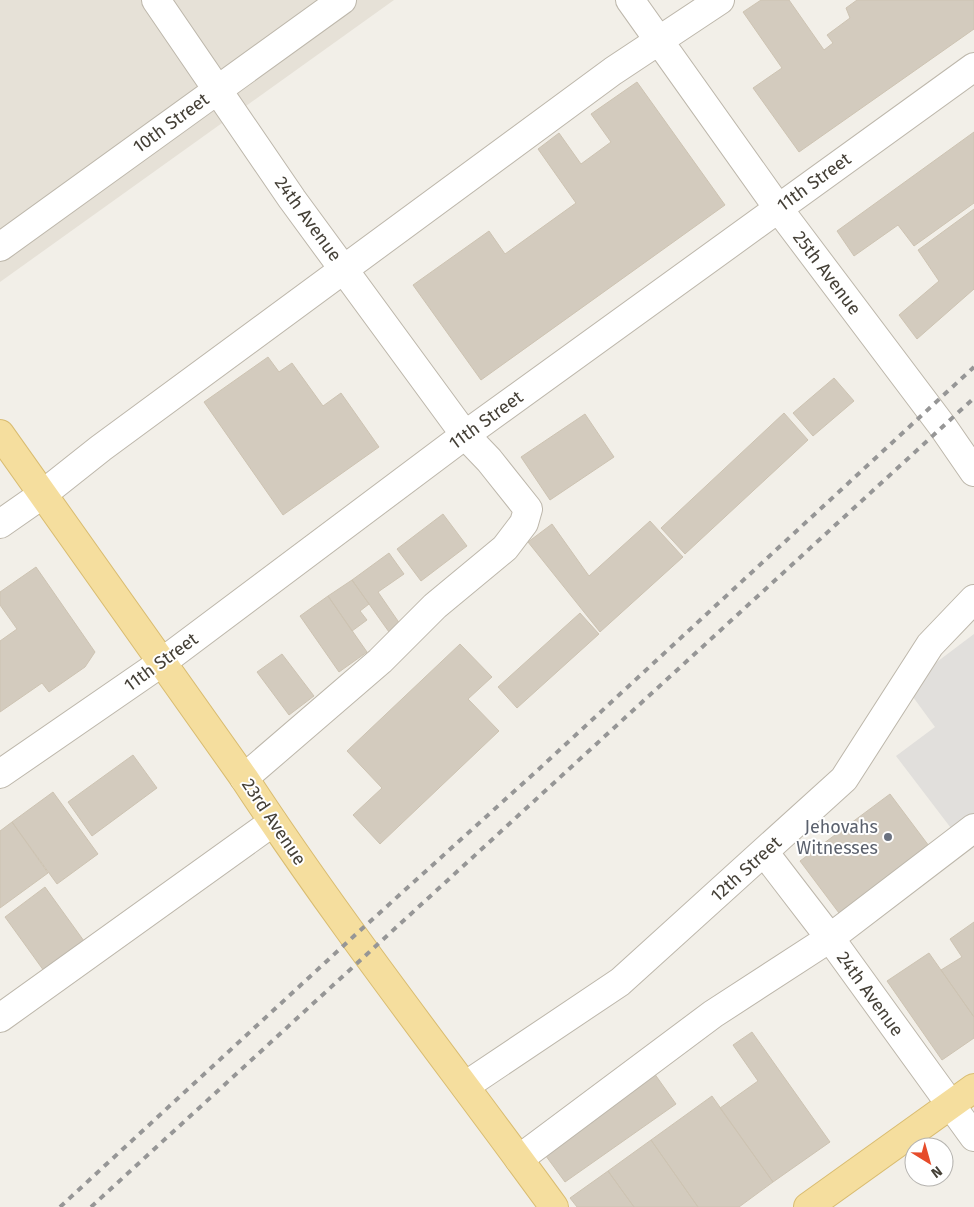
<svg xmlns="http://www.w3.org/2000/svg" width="974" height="1207" font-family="'Fira Sans',sans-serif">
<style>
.residential{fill:#e6e1d7}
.parking{fill:#e1dfdc}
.building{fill:#d3cbbe;stroke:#cdc3b2}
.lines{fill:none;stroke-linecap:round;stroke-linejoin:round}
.minor-casing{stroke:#bdb7ab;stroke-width:30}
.major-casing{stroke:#d9bc70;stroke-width:30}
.minor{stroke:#fff;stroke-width:28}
.major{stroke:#f5de9e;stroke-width:28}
.rail{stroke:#969696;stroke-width:4;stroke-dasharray:6 6;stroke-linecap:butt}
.worship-dot{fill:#6b7280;stroke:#fff;stroke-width:2}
.labels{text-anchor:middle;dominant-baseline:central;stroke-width:4;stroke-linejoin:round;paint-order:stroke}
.street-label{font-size:18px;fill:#454037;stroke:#fff}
.worship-label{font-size:18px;fill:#5b616d;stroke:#fff;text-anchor:end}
</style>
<rect width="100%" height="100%" fill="#f2efe8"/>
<!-- residential -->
<path class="residential" d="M0,0H394L0,282Z"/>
<!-- parking -->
<path class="parking" d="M974,634V823L957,836L896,756L935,727L905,686Z"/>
<!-- building -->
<path class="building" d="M761,0H789L824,50L833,43L827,35L850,18L846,8L857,0H974V29L799,152L753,88L782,68L743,12Z
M637,82L725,205L481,380L413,285L489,231L505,254L576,203L538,149L559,133L581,164L611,142L591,114Z
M974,132V203L914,246L898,225L854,256L837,231Z
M974,209V289L917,339L899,315L939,281L918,250Z
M268,357L279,372L292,363L323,406L341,393L379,447L283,515L204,402Z
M834,378L854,401L813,436L793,413Z
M784,413L808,440L685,554L661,528Z
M585,414L614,457L550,500L521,457Z
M443,514L467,546L421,581L397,549Z
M650,521L683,557L600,632L528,542L552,524L589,576Z
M389,553L404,574L378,592L400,624L389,632L352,580Z
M36,567L95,652L85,667L49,692L42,683L0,712V641L17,629L0,605V592Z
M352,580L369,604L360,611L367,620L352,631L328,596Z
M328,596L367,652L339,672L300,616Z
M580,613L599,634L517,708L498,687Z
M460,644L492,677L468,699L499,731L380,844L353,815L382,788L347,751Z
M282,654L314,696L289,715L257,672Z
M133,755L157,788L92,836L68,802Z
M53,792L98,854L57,884L12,822Z
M890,794L935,854L845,921L800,861Z
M12,822L48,873L0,908V831Z
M45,887L84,941L44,971L5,917Z
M974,922V1017L941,970L962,957L950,939Z
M929,953L974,1017V1038L942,1060L887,981Z
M752,1032L830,1142L773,1182L720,1108L758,1081L733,1045Z
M654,1073L676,1104L565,1182L543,1152Z
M712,1096L773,1182L739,1207H698L651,1140Z
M651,1140L698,1207H634L608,1171Z
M608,1171L634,1207H577L570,1198Z"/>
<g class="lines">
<!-- minor casing -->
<g class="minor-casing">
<path id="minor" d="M156,0L292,199L465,435L489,460L528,509L524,523L505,548L435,606L380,661L244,778
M630,0L778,208L943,427L974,472
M0,247L342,0
M0,524L43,494L101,448L613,71L720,0
M0,774L161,663L465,435L974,67
M764,852L830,938L974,1137
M0,1018L273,822
M465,1086L620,982L844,779L930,645L974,599
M519,1159L713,1014L830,938L974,828"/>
</g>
<!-- major casing -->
<g class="major-casing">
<path id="major" d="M0,434L244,778C341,926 450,1064 554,1207
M808,1207L974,1088"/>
</g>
<!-- minor -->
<use href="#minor" class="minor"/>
<!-- major -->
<use href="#major" class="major"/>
<!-- rail -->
<path class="rail" d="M60,1207L354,936L540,768L974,367
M91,1207L974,398"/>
</g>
<!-- markers -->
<circle class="worship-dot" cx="888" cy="837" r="5"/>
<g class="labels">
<!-- street labels -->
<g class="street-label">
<text transform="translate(171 123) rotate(-36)">10th Street</text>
<text transform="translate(814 182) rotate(-36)">11th Street</text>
<text transform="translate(308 219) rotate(54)">24th Avenue</text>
<text transform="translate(827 273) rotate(53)">25th Avenue</text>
<text transform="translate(486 420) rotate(-36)">11th Street</text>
<text transform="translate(161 662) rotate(-36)">11th Street</text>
<text transform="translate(274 822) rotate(56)">23rd Avenue</text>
<text transform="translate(746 869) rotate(-42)">12th Street</text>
<text transform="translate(870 994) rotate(54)">24th Avenue</text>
</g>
<!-- worship labels -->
<g class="worship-label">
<text x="878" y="827">Jehovahs<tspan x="878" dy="21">Witnesses</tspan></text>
</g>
</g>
<!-- north arrow -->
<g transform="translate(929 1162) rotate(143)"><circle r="24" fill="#ffffff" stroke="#b5b3af"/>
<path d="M0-4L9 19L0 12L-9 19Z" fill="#e64c2b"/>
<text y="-8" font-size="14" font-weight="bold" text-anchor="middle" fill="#454037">N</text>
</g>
</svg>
